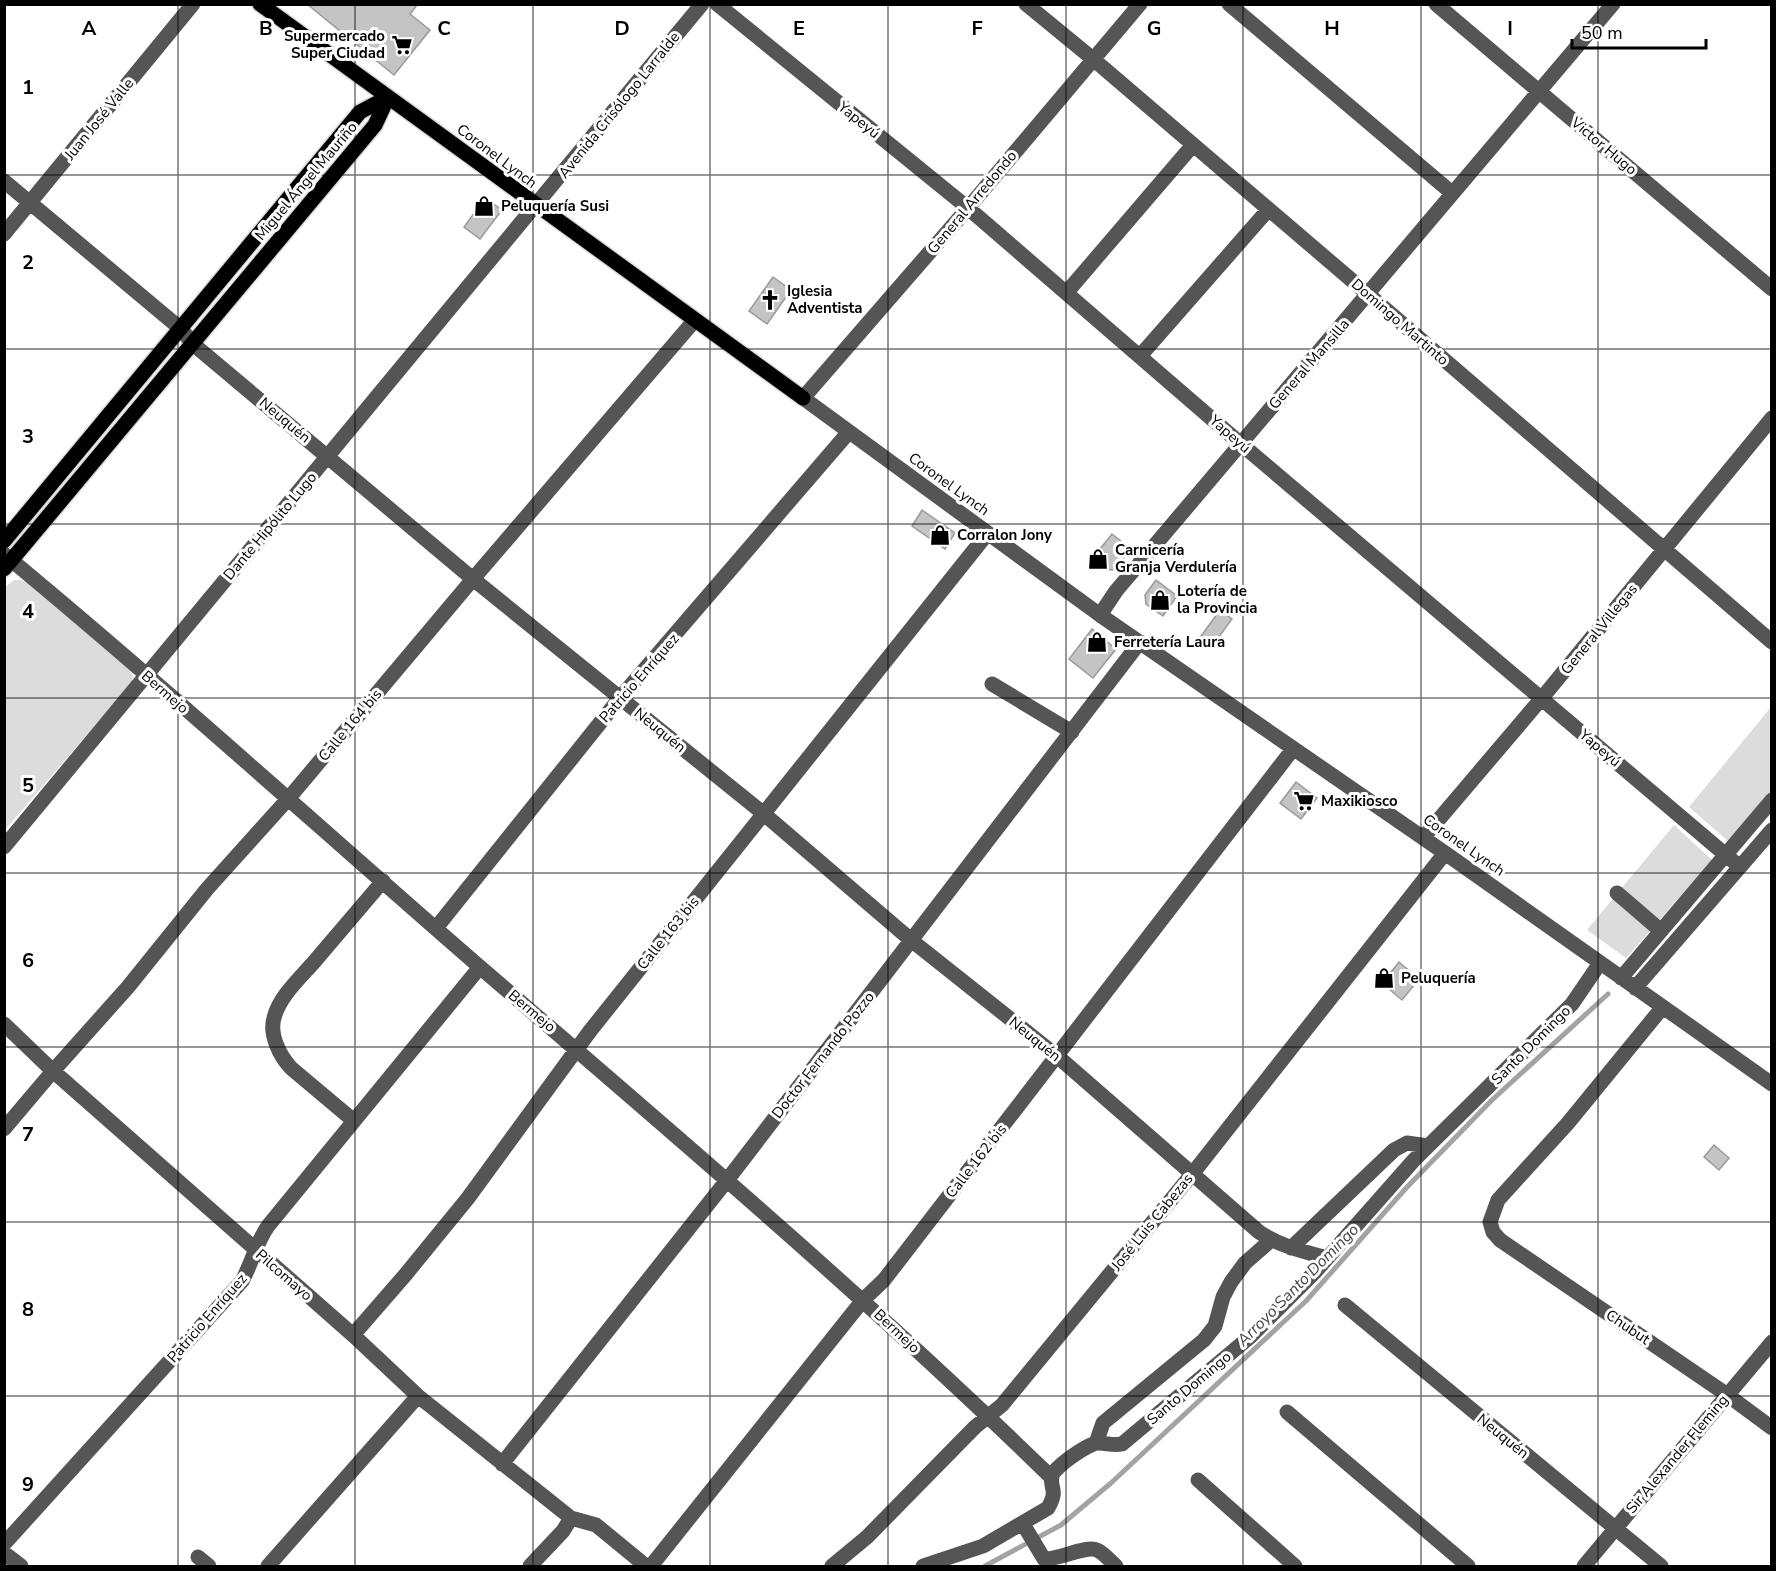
<svg xmlns="http://www.w3.org/2000/svg" width="1776" height="1571" font-family="'Nunito Sans',sans-serif">
<style>
.green{fill:#dcdcdc}
.lines{fill:none;stroke-linecap:round;stroke-linejoin:round}
.stream{stroke:#a3a3a3;stroke-width:5}
.building{fill:#c4c4c4;stroke:#999;stroke-width:1.5}
.major-casing{stroke:#dbdbdb;stroke-width:18}
.minor{stroke:#555;stroke-width:15}
.major{stroke:#000;stroke-width:15}
.grid{fill:none;stroke:#000;stroke-width:1.5;stroke-opacity:0.55}
.labels{text-anchor:middle;dominant-baseline:central;stroke-width:6;stroke-linejoin:round;paint-order:stroke}
.poi-label{font-size:15px;font-weight:bold;fill:#000;stroke:#fff;text-anchor:start}
.street-label{font-size:15px;fill:#000;stroke:#fff}
.water-label{font-size:16px;font-style:italic;fill:#444;stroke:#fff}
.grid-label{font-size:20px;text-anchor:middle;font-weight:bold;fill:#000;stroke:#fff;stroke-width:6;stroke-linejoin:round;paint-order:stroke}
</style>
<rect width="100%" height="100%" fill="#fff"/>
<!-- green -->
<path class="green" d="M14,580H21L27,583L129,668L133,676L132,682L5,830V587Z
M1771,707V791L1728,841L1689,807Z
M1674,825L1712,860L1626,958L1587,930Z"/>
<g class="lines">
<!-- stream -->
<path class="stream" d="M985,1566L1061,1525L1111,1483L1306,1301L1407,1187L1492,1100L1608,994"/>
</g>
<!-- building -->
<path class="building" d="M307,4H418L410,14L430,30L394,75Z
M485,198L502,210L480,239L464,227Z
M773,277L791,290L767,324L749,311Z
M922,510L955,533L945,549L912,526Z
M1112,534L1131,549L1113,570L1102,569L1091,560Z
M1156,580L1177,596L1163,616L1146,604L1145,595Z
M1220,610L1232,619L1213,645L1201,636Z
M1092,629L1116,649L1093,678L1069,659Z
M1296,782L1317,798L1301,819L1280,803Z
M1399,962L1419,979L1402,1000L1382,983Z
M1714,1145L1729,1158L1719,1170L1704,1157Z"/>
<g class="lines">
<!-- major casing -->
<g class="major-casing">
<path id="major" d="M260,4L803,398
M4,541L360,112L388,97
M4,569L375,125L388,97"/>
</g>
<!-- minor -->
<path class="minor" d="M717,4L968,208L1241,444L1740,867
M1026,4L1093,59L1369,295L1772,642
M1140,4L968,208L803,398L1100,615L1445,853L1772,1084
M1229,4L1452,193
M1436,4L1772,289
M4,181L181,329L193,344L473,579L764,814L911,940L1057,1056L1259,1232C1280,1246 1302,1251 1327,1258
M4,234L193,4
M1067,292L1193,145
M1140,356L1268,210
M4,554C166,688 322,830 481,968C674,1134 868,1299 1051,1477
M1100,615L1116,591L1613,4
M992,684L1072,732
M1423,838L1542,698L1772,418
M4,847L702,4
M1617,893L1660,930
M436,928L620,698L848,433
M1621,978L1772,800
M1635,988L1772,830
M1662,1008L1568,1123L1498,1200L1490,1222L1493,1232L1500,1240L1726,1394L1772,1428
M4,1024L53,1071L353,1335L418,1396L571,1518
M354,1121L291,1068C280,1056 269,1035 274,1018C279,997 300,978 314,962C337,935 360,908 383,881
M4,1129L53,1071L128,987L207,889L288,799L473,579L694,321
M1291,1248L1394,1150L1407,1143L1428,1146
M1345,1305L1661,1566
M353,1335L406,1274L468,1198L590,1031L987,534
M1287,1412L1468,1566
M1096,1443L1103,1423L1204,1340L1215,1326L1223,1297L1231,1282L1245,1263L1271,1240
M502,1464L728,1179L1140,642
M1198,1480L1295,1566
M1023,1524L1044,1559C1059,1560 1086,1545 1097,1550C1104,1553 1111,1562 1116,1566
M4,1544L242,1281C252,1263 256,1243 268,1226L480,967
M4,1553L21,1566
M198,1557L209,1566
M268,1566L418,1396
M530,1566L563,1531L571,1518L596,1525L646,1566
M651,1566L863,1300L884,1280L1293,749
M832,1566L867,1537L975,1427L1002,1405L1193,1173L1445,853
M923,1566L983,1546L1048,1508C1059,1489 1049,1488 1052,1476C1054,1467 1089,1443 1098,1443C1107,1443 1113,1446 1122,1444L1251,1336L1315,1272L1414,1160L1572,1004L1600,963
M1584,1566L1772,1342"/>
<!-- major -->
<use href="#major" class="major"/>
</g>
<!-- grid -->
<path class="grid" d="M178,4V1566M355,4V1566M533,4V1566M710,4V1566M888,4V1566M1066,4V1566M1243,4V1566M1421,4V1566M1598,4V1566M4,175H1772M4,349H1772M4,524H1772M4,698H1772M4,873H1772M4,1047H1772M4,1222H1772M4,1396H1772"/>
<!-- icons -->
<defs>
<g id="supermarket-bare" transform="scale(1.62)"><path d="M-6-5.5h2.5l.6 2H6L4.5 2H-2.5L-4.4-4H-6ZM-1.5 3.2a1.3 1.3 0 1 0 .1 0ZM3 3.2a1.3 1.3 0 1 0 .1 0Z" fill="#000" stroke="#fff" stroke-width="2.5" paint-order="stroke"/></g>
<g id="shop-bare" transform="scale(1.62)"><path d="M-5-2.5h2.3a2.7 3.5 0 0 1 5.4 0H5L5.5 6h-11ZM-1.5-2.5h3a1.5 2.3 0 0 0-3 0Z" fill="#000" stroke="#fff" stroke-width="2.5" paint-order="stroke"/></g>
<g id="church-bare" transform="scale(1.62)"><path d="M-1.2-6h2.4v3.5h3.3v2.4h-3.3V6h-2.4V-.1h-3.3v-2.4h3.3Z" fill="#000" stroke="#fff" stroke-width="2.5" paint-order="stroke"/></g>
</defs>
<g fill-rule="evenodd">
<use href="#supermarket-bare" x="402" y="45"/>
<use href="#shop-bare" x="484" y="206"/>
<use href="#church-bare" x="770" y="300"/>
<use href="#shop-bare" x="940" y="535"/>
<use href="#shop-bare" x="1098" y="559"/>
<use href="#shop-bare" x="1160" y="600"/>
<use href="#shop-bare" x="1097" y="642"/>
<use href="#supermarket-bare" x="1304" y="801"/>
<use href="#shop-bare" x="1384" y="978"/>
</g>
<g class="labels">
<!-- poi labels -->
<g class="poi-label">
<text x="385" y="36" text-anchor="end">Supermercado<tspan x="385" dy="17">Super Ciudad</tspan></text>
<text x="501" y="206">Peluquería Susi</text>
<text x="787" y="291">Iglesia<tspan x="787" dy="17">Adventista</tspan></text>
<text x="957" y="535">Corralon Jony</text>
<text x="1115" y="550">Carnicería<tspan x="1115" dy="17">Granja Verdulería</tspan></text>
<text x="1177" y="591">Lotería de<tspan x="1177" dy="17">la Provincia</tspan></text>
<text x="1114" y="642">Ferretería Laura</text>
<text x="1321" y="801">Maxikiosco</text>
<text x="1401" y="978">Peluquería</text>
</g>
<!-- street labels -->
<g class="street-label">
<text transform="translate(619 105) rotate(-51)">Avenida Crisólogo Larralde</text>
<text transform="translate(99 119) rotate(-51)">Juan José Valle</text>
<text transform="translate(859 120) rotate(39)">Yapeyú</text>
<text transform="translate(1604 146) rotate(40)">Victor Hugo</text>
<text transform="translate(497 156) rotate(37)">Coronel Lynch</text>
<text transform="translate(306 181) rotate(-50)">Miguel Ángel Mauriño</text>
<text transform="translate(972 202) rotate(-50)">General Arredondo</text>
<text transform="translate(1400 322) rotate(41)">Domingo Martinto</text>
<text transform="translate(1309 364) rotate(-49)">General Mansilla</text>
<text transform="translate(285 420) rotate(40)">Neuquén</text>
<text transform="translate(1230 434) rotate(41)">Yapeyú</text>
<text transform="translate(949 484) rotate(36)">Coronel Lynch</text>
<text transform="translate(270 526) rotate(-50)">Dante Hipólito Lugo</text>
<text transform="translate(1599 629) rotate(-51)">General Villegas</text>
<text transform="translate(639 678) rotate(-49)">Patricio Enríquez</text>
<text transform="translate(165 692) rotate(41)">Bermejo</text>
<text transform="translate(350 725) rotate(-50)">Calle 164 bis</text>
<text transform="translate(660 730) rotate(39)">Neuquén</text>
<text transform="translate(1600 748) rotate(40)">Yapeyú</text>
<text transform="translate(1464 845) rotate(35)">Coronel Lynch</text>
<text transform="translate(668 933) rotate(-51)">Calle 163 bis</text>
<text transform="translate(532 1011) rotate(40)">Bermejo</text>
<text transform="translate(1035 1039) rotate(39)">Neuquén</text>
<text transform="translate(1531 1045) rotate(-45)">Santo Domingo</text>
<text transform="translate(823 1055) rotate(-52)">Doctor Fernando Pozzo</text>
<text transform="translate(976 1161) rotate(-52)">Calle 162 bis</text>
<text transform="translate(1152 1222) rotate(-51)">José Luis Cabezas</text>
<text transform="translate(284 1275) rotate(41)">Pilcomayo</text>
<text transform="translate(207 1318) rotate(-49)">Patricio Enríquez</text>
<text transform="translate(1628 1327) rotate(34)">Chubut</text>
<text transform="translate(897 1331) rotate(43)">Bermejo</text>
<text transform="translate(1189 1388) rotate(-40)">Santo Domingo</text>
<text transform="translate(1503 1436) rotate(39)">Neuquén</text>
<text transform="translate(1677 1454) rotate(-50)">Sir Alexander Fleming</text>
</g>
<!-- water labels -->
<g class="water-label">
<text transform="translate(1298 1285) rotate(-45)">Arroyo Santo Domingo</text>
</g>
</g>
<g class="grid-label">
<text x="89" y="35">A</text>
<text x="266" y="35">B</text>
<text x="444" y="35">C</text>
<text x="622" y="35">D</text>
<text x="799" y="35">E</text>
<text x="977" y="35">F</text>
<text x="1154" y="35">G</text>
<text x="1332" y="35">H</text>
<text x="1510" y="35">I</text>
<text x="28" y="94">1</text>
<text x="28" y="269">2</text>
<text x="28" y="443">3</text>
<text x="28" y="618">4</text>
<text x="28" y="792">5</text>
<text x="28" y="967">6</text>
<text x="28" y="1141">7</text>
<text x="28" y="1316">8</text>
<text x="28" y="1491">9</text>
</g>
<!-- border -->
<rect width="1776" height="1571" fill="none" stroke="#000000" stroke-width="12"/>
<!-- scale -->
<path d="M1572 39v9h134v-9" fill="none" stroke="#000000" stroke-width="3"/>
<text x="1581" y="39" font-size="18" fill="#000000" stroke="#ffffff" stroke-width="4.5" paint-order="stroke">50 m</text>
</svg>
